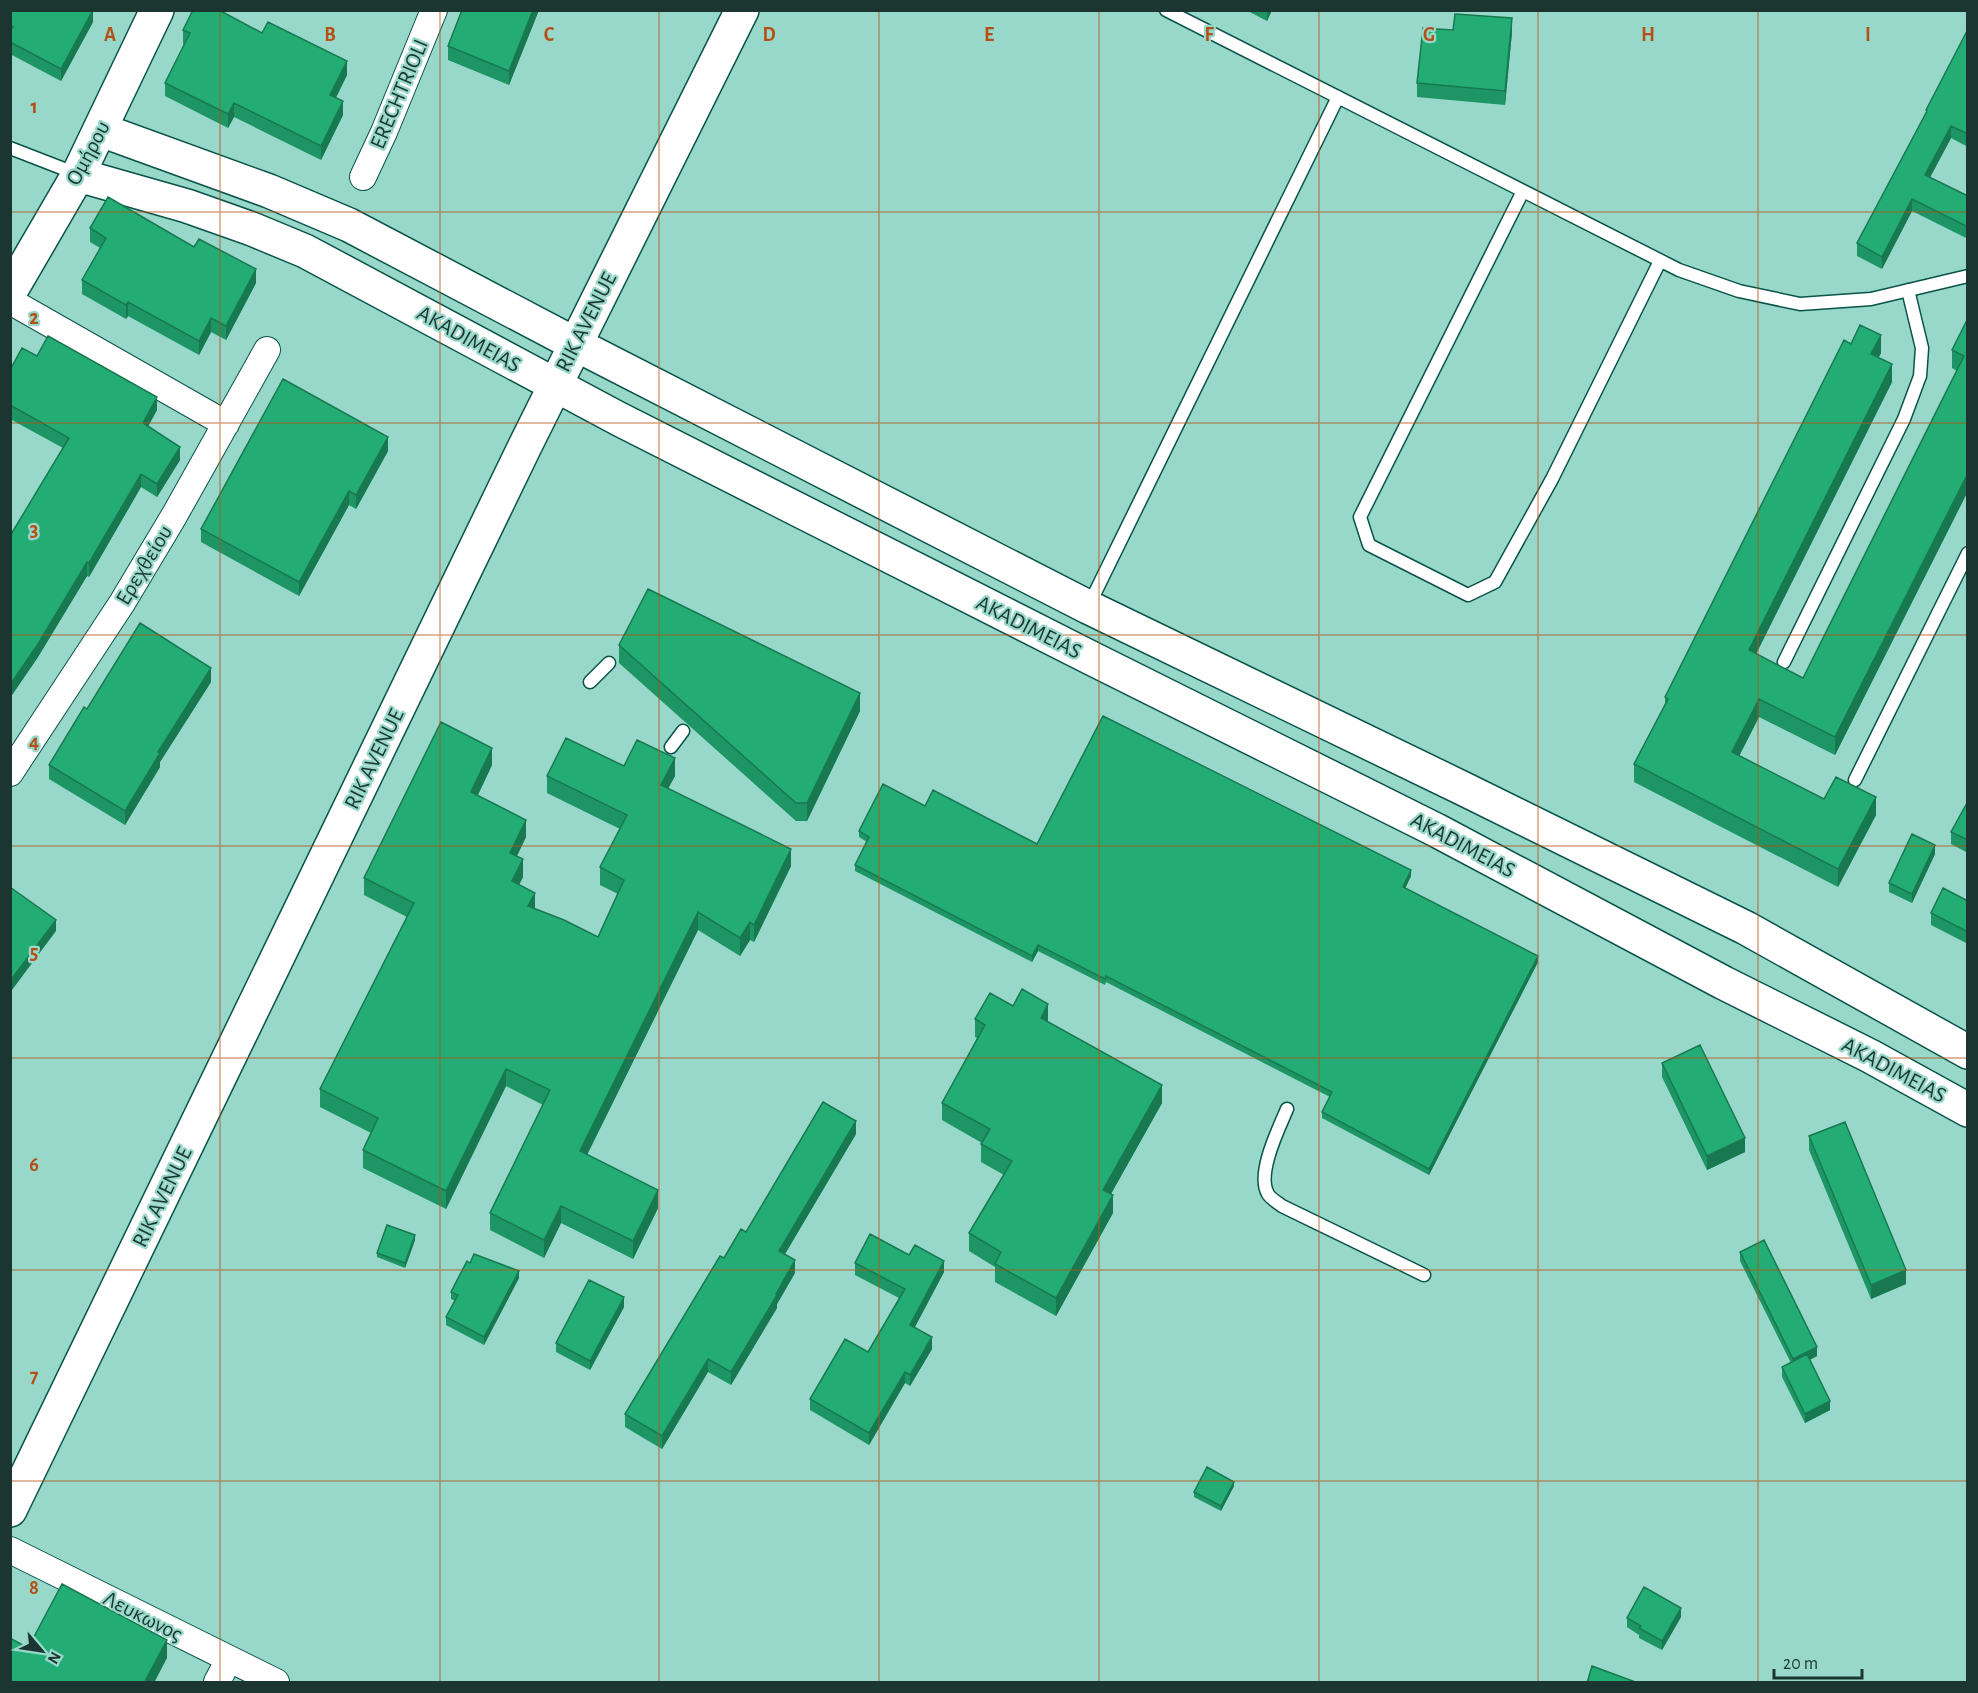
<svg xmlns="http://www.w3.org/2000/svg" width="1978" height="1693" font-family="'Alegreya Sans',sans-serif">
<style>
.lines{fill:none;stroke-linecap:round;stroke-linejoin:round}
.lane-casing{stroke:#095349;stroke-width:15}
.street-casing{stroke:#095349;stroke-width:28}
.secondary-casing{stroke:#095349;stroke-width:36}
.lane{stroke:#fff;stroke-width:12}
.street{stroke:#fff;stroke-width:26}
.secondary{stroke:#fff;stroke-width:33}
.wall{fill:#1e9564}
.shaded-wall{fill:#187951}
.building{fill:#23ad74;stroke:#187951;stroke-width:1.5}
.grid{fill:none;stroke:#b55015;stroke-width:1.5;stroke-opacity:0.55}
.labels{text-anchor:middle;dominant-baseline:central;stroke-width:4.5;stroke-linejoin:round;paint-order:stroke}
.street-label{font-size:22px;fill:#1b3631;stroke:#97d8ca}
.grid-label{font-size:20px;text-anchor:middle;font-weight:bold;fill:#b55015;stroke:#97d8ca;stroke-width:4.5;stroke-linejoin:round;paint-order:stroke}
</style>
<rect width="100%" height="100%" fill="#97d8ca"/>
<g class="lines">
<!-- lane casing -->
<g class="lane-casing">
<path id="lane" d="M1166,10L1679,270L1739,291L1800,304L1871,299L1968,276
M10,148L77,174
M1523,191L1360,517L1369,545L1468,595L1495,582L1552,479L1660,261
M1089,605L1338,97
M1784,662L1904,419L1920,376L1922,348L1908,290
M590,682L609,663
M671,747L683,731
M1855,780L1968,553
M1287,1109C1279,1128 1256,1174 1268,1194C1270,1198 1278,1203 1282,1206L1424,1275"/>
</g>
<!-- street casing -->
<g class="street-casing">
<path id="street" d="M363,177L384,132L434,10
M10,301L226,424
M10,773L122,603L174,516L267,350
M10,1550L276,1682
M217,1682L229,1659"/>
</g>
<!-- secondary casing -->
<g class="secondary-casing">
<path id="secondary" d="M101,130L269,191L349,225L575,344L1088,607L1464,789L1746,928L1968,1052
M78,175L187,206L252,229L305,251L619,419L1093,659L1436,830L1724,983L1870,1056L1968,1110
M10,292L78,175L157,10
M10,1510L524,448L742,10"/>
</g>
<!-- lane -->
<use href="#lane" class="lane"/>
<!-- street -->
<use href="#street" class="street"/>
<!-- secondary -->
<use href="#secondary" class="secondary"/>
</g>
<!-- wall -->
<path class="wall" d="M10,10L93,22L61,81L10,54Z
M462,10H539L509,85L448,60V46Z
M1246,10H1272L1267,21Z
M1968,29V147L1951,138L1930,177L1968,196V239L1912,211L1882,269L1857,256V243L1926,113V110Z
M183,30L347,75L336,98L343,115L321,160L234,117L228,128L165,96V83L185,45L183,44Z
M1453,30L1512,32L1505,105L1417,97V83Z
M90,228L256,283L226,340L211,332L199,355L128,316L126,319L82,294V280L100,248L90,242Z
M1968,318V491L1835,755L1759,717L1739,756L1824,799L1876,815L1838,887L1634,782V764L1665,705V697L1851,344L1881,353L1878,358L1892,382L1756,654L1803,678L1957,371L1952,368V350Z
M37,356L157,410L148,426L180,460L157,497L141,487L89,577L87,576L38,657L10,698V536L63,448L10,419V370Z
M388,451L356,509L349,505L299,596L201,542V529Z
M619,645L860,711L807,821H796L619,663Z
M211,682L160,762V767L125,825L49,779V765L87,709Z
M492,765L478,795L526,837L517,856L523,877L519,885L535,909L598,937L618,894L600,885V867L620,829L547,793V776L624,766L675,776L668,788L791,866L754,942L750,940L740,956L698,930L587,1155L658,1208L633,1259L561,1223L544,1258L490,1230V1213L543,1105L506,1086L446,1209L363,1168V1150L371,1133L320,1107V1089L407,917L364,895V878Z
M1968,801V853L1951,844V832Z
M925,806L1037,844L1411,876L1405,888L1538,962L1429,1175L1322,1118V1112L1330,1097L1106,982L1105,985L1038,951L1032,962L855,871V865L867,842L859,837V831Z
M1935,854L1912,903L1889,892V883Z
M1968,901V944L1931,925V913Z
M1013,1006L1048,1022L1162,1103L1111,1194L1113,1213L1056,1316L995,1282V1267L969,1251V1233L1004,1175L981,1162V1144L982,1143L942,1120V1103L977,1038L975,1037V1019Z
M1662,1063L1745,1152L1707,1170L1662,1077Z
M856,1134L785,1254L795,1273L777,1304V1308L731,1385L708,1372L662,1449L625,1427V1414L724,1258L746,1232Z
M1809,1136L1906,1284L1871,1299L1809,1150Z
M415,1240L405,1268L377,1257V1253Z
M1740,1252L1817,1356L1810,1360L1830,1410L1805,1423L1782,1377V1367L1791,1363L1740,1261Z
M855,1263L944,1272L915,1327L932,1349L910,1386L905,1383L869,1445L810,1410V1399L868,1352L899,1298L855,1275Z
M519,1278L484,1345L446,1325V1317L455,1301L451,1299V1292Z
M624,1307L590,1370L556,1352V1343Z
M1234,1486L1221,1511L1194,1497V1492Z
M1681,1617L1662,1650L1639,1638V1635L1627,1627V1618Z"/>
<!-- shaded-wall -->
<path class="shaded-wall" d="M93,10V22L61,81V69Z
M533,10H539L509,85V71Z
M1267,10H1272L1267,21Z
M1512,18V32L1505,105V91Z
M347,61V75L330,109V95Z
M343,101V115L321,160V146Z
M234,103V117L228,128V114Z
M1951,126V138L1925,187V175Z
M1912,199V211L1882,269V257Z
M256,269V283L226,340V326Z
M128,302V316L126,319V305Z
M211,318V332L199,355V341Z
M1881,335V353L1871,372V354Z
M1892,364V382L1749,668V650Z
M157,397V410L143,436V423Z
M388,437V451L356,509V495Z
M180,447V460L157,497V484Z
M1968,473V491L1835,755V737Z
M141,474V487L89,577V563Z
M349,491V505L299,596V582Z
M87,562V576L38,657L10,698V685Z
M211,668V682L160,762V767L125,825V811L158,752Z
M860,693V711L807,821V803Z
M1759,699V717L1732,770V752Z
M492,748V765L471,809V792Z
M675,758V776L661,802V785Z
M1876,797V815L1838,887V869Z
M526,820V837L510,870V853Z
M1935,845V854L1912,903V894Z
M791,849V866L754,942V925Z
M523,859V877L512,899V881Z
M1411,870V876L1403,893V887Z
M535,893V910L528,906Z
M698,912V930L580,1169V1151Z
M56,920V931L12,990V998L10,1000V981Z
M750,922V940L740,956V938Z
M1038,945V951L1032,962V956Z
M1538,956V962L1429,1175V1169Z
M1048,1004V1022L1041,1018Z
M506,1069V1086L446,1209V1191Z
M1162,1085V1103L1103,1208V1190Z
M856,1121V1134L779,1264V1251Z
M1745,1138V1152L1707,1170V1156Z
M658,1190V1208L633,1259V1241Z
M1113,1195V1213L1056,1316V1298Z
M561,1206V1223L544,1258V1240Z
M415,1235V1240L405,1268V1263Z
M795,1260V1273L777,1304V1308L731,1385V1372Z
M944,1261V1272L910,1336V1325Z
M1906,1270V1284L1871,1299V1285Z
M519,1271V1278L484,1345V1337Z
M624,1297V1307L590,1370V1361Z
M932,1337V1349L910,1386V1375Z
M1817,1347V1356L1793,1368V1359Z
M708,1359V1372L662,1449V1436Z
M905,1372V1383L869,1445V1433Z
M1830,1401V1410L1805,1423V1414Z
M1234,1482V1486L1221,1511V1506Z
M1681,1608V1617L1662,1650V1641Z
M167,1640V1658L154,1683H144Z"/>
<!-- building -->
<path class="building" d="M10,10H93L61,69L10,42V31L13,27L10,25Z
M193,10H219L262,33L268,22L347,61L330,95L343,101L321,146L234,103L228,114L165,83L190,33L183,30Z
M462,10H533L509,71L448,46Z
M1455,14L1512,18L1505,91L1417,83L1423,28L1453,30Z
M1968,29V134L1951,126L1925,175L1968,196V227L1912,199L1882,257L1857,243L1927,111L1926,110Z
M108,197L194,247L199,239L256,269L226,326L211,318L199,341L128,302L126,305L82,280L106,238L90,228Z
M1968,318V473L1835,737L1759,699L1732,752L1824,799L1836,777L1876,797L1838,869L1634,764L1668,699L1665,697L1844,340L1851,344L1860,325L1881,335L1871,354L1892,364L1749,650L1803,678L1964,356L1952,350Z
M48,336L157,397L143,423L180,447L157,484L141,474L89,563L87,562L38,644L10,685V536L69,438L10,405V370L22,348L37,356Z
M283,379L388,437L356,495L349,491L299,582L201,529Z
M648,589L860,693L807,803H796L619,645Z
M140,623L211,668L158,752L160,753L125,811L49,765L84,707L87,709Z
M1103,716L1411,870L1403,887L1538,956L1429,1169L1322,1112L1332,1092L1106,976L1105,979L1038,945L1032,956L855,865L869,837L859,831L883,784L925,806L933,790L1037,844Z
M441,722L492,748L471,792L526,820L510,853L523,859L512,881L535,893L528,906L564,920L598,937L624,880L600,867L627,815L547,776L566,738L624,766L637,740L675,758L661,785L791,849L754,925L750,922L740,938L698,912L580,1151L658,1190L633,1241L561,1206L544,1240L490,1213L550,1090L506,1069L446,1191L363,1150L378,1118L320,1089L414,903L364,878Z
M1968,801V840L1951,832Z
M1912,834L1935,845L1912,894L1889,883Z
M10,887L56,920L10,981Z
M1943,888L1968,901V932L1931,913Z
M1022,989L1048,1004L1041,1018L1162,1085L1103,1190L1113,1195L1056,1298L995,1264L1001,1252L969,1233L1012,1161L981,1144L990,1129L942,1103L985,1025L975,1019L990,993L1013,1006Z
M1700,1045L1745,1138L1707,1156L1662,1063Z
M823,1102L856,1121L779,1251L795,1260L776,1294L777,1295L731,1372L708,1359L662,1436L625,1414L720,1256L724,1258L741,1229L746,1232Z
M1845,1122L1906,1270L1871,1285L1809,1136Z
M387,1225L415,1235L405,1263L377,1253Z
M870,1234L909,1255L915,1245L944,1261L910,1325L932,1337L910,1375L905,1372L869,1433L810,1399L845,1339L868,1352L905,1289L855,1263Z
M1764,1240L1817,1347L1793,1359L1740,1252Z
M474,1254L519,1271L484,1337L446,1317L458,1295L451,1292L467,1261L470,1263Z
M589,1280L624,1297L590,1361L556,1343Z
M1807,1354L1830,1401L1805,1414L1782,1367Z
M1207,1467L1234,1482L1221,1506L1194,1492Z
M62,1584L167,1640L144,1683H10V1638L28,1648Z
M1644,1587L1681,1608L1662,1641L1639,1628L1641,1626L1627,1618Z
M1592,1666L1638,1683H1587Z"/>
<!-- grid -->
<path class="grid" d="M220,10V1682M440,10V1682M659,10V1682M879,10V1682M1099,10V1682M1319,10V1682M1538,10V1682M1758,10V1682M10,212H1968M10,423H1968M10,635H1968M10,846H1968M10,1058H1968M10,1270H1968M10,1481H1968"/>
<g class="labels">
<!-- street labels -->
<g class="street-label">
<text transform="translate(399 94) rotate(-67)">ERECHTRIOLI</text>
<text transform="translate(88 153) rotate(-62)">Ομήρου</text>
<text transform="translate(586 322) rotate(-63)">RIK AVENUE</text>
<text transform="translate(469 339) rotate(29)">AKADIMEIAS</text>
<text transform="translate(144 565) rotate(-59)">Ερεχθείου</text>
<text transform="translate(1029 627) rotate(27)">AKADIMEIAS</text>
<text transform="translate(374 759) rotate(-64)">RIK AVENUE</text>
<text transform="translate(1463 845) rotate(28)">AKADIMEIAS</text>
<text transform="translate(1894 1070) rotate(28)">AKADIMEIAS</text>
<text transform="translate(162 1197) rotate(-64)">RIK AVENUE</text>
<text transform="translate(143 1616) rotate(27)">Λευκωνος</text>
</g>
</g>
<g class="grid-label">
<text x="110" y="41">A</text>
<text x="330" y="41">B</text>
<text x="549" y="41">C</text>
<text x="769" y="41">D</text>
<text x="989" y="41">E</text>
<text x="1209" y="41">F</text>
<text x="1429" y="41">G</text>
<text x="1648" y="41">H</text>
<text x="1868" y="41">I</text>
<text x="34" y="113">1</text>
<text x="34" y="324">2</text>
<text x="34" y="536">3</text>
<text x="34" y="748">4</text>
<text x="34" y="959">5</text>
<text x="34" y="1171">6</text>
<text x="34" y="1382">7</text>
<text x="34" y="1594">8</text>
</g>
<!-- border -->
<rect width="1978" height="1693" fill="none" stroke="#1b3631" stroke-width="24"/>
<!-- north arrow -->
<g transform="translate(42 1651) rotate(119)" stroke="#97d8ca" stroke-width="4.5" paint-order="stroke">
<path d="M0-4.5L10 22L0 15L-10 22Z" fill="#1b3631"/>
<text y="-9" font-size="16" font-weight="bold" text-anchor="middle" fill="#1b3631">N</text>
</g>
<!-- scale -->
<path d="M1774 1669v9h88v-9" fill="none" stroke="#1b3631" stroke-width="3"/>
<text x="1783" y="1669" font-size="18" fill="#1b3631" stroke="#97d8ca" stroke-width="4.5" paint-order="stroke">20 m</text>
</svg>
